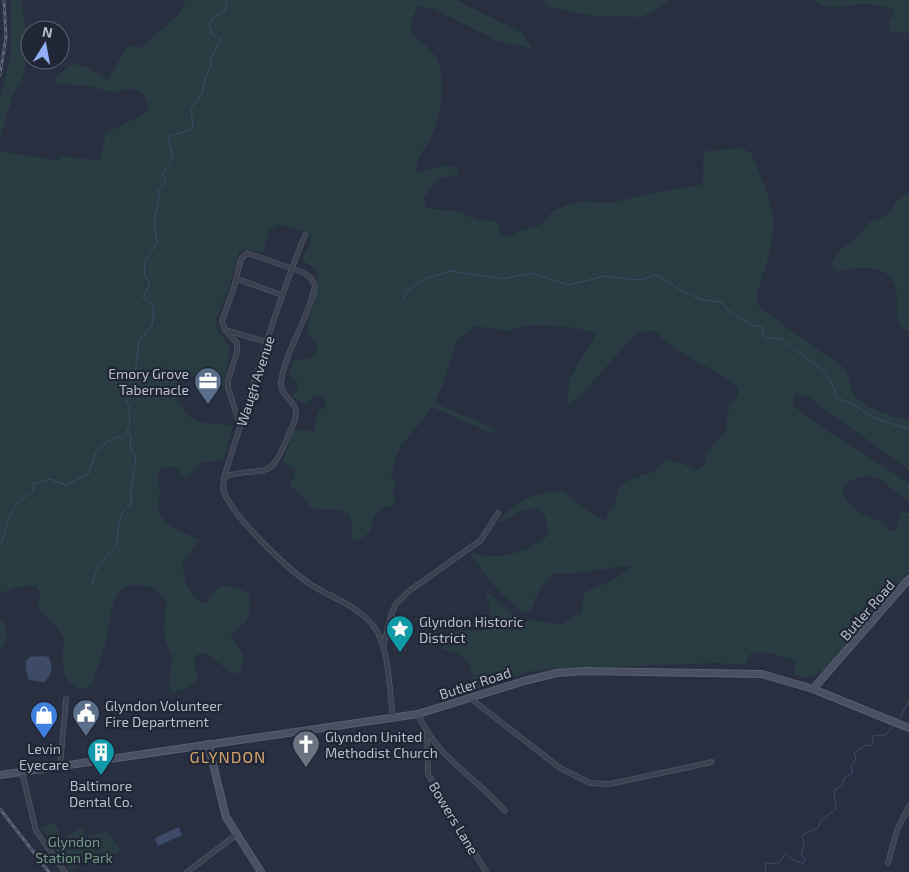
<svg xmlns="http://www.w3.org/2000/svg" width="909" height="872" font-family="'Exo 2',sans-serif">
<style>
.green{fill:#293c41}
.water{fill:#3d4b68}
.lines{fill:none;stroke-linecap:round;stroke-linejoin:round}
.stream{stroke:#3d4b68;stroke-width:1}
.minor-casing{stroke:#595f6d;stroke-width:5.5}
.secondary-casing{stroke:#595f6d;stroke-width:8}
.minor{stroke:#3b4150;stroke-width:4.5}
.secondary{stroke:#495063;stroke-width:6}
.rail-casing{stroke:#5d6577;stroke-width:3}
.rail{stroke:#202635;stroke-width:1;stroke-dasharray:4;stroke-linecap:butt}
.labels{text-anchor:middle;dominant-baseline:central;stroke-width:4.5;stroke-linejoin:round;paint-order:stroke}
.poi-label{font-size:14px;fill:#b7bdca;stroke:#202635;text-anchor:start}
.street-label{font-size:14px;fill:#b7bdca;stroke:#202635}
.park-label{font-size:14px;fill:#6f9a7e;stroke:#202635}
.quarter-label{font-size:16px;letter-spacing:1px;fill:#d2a36b;stroke:#202635}
</style>
<rect width="100%" height="100%" fill="#272f40"/>
<!-- green -->
<path class="green" d="M11,0H21C26,23 29,51 24,74C22,82 16,87 13,94C10,103 11,108 4,115L7,117L0,139V98L11,54Z
M186,0H456L521,32L533,49L498,41L431,8L418,6L411,22L412,34C419,40 430,48 435,56C449,79 440,118 429,142C422,156 416,155 417,173L445,165L459,168L458,175L438,178L423,198L426,208L457,211L479,220L494,221L500,226L499,233L509,237L518,231L541,225L553,211L567,205L585,201L611,203L652,193L701,185C706,176 701,164 704,153L707,151L741,148L751,153C759,174 771,196 773,219C775,245 764,271 756,295L757,302L760,308L843,367C849,375 849,383 853,392C859,407 894,417 909,420V470L808,397L795,393L793,399L794,406L813,421L909,483V501C898,496 884,479 874,477C858,473 832,485 848,503C856,512 871,519 882,522L889,530H896L901,512L909,513V572L826,669C816,676 806,681 794,674L796,664L794,661C779,655 766,650 750,654L745,664L741,665L719,663L549,669L528,672L465,693L462,692L467,683L473,680C469,656 463,655 442,649L443,638C457,626 475,634 490,629L492,622L486,590L513,616L524,622L532,620L560,625L582,612V602L585,592L612,580L632,566C606,567 579,575 553,574L541,587L530,611L523,612C500,596 486,577 470,553C501,561 523,553 548,536C548,496 525,508 502,522L499,520C516,500 538,491 563,492L600,519L605,520L615,505L618,491L626,481L657,470L665,459L682,463L695,471L704,465L707,455L717,440L725,433L729,405L738,395V388C729,381 721,374 711,369C691,358 670,349 655,331L640,332L634,336L580,396L568,406L569,379L593,340L595,333L577,328L528,325L507,331L475,326L456,342L444,382L434,403L495,429L494,434L431,407C421,425 405,438 397,453C394,461 393,469 391,477L396,482L393,494L396,504C376,511 375,510 370,532L359,540L352,539C355,497 335,515 309,507L307,500L290,486L296,469L283,462L293,432L296,430H310L314,433L318,410L325,407L326,400L321,395L314,396L307,405L292,397L298,387L297,383L289,376L294,360L310,358L317,350V343L307,333L318,280L317,270L303,261L302,257L310,245L311,238L303,231L278,225L269,231L263,253L245,249L239,252L230,286L216,319L217,330L230,347L224,386L210,383L186,373C175,380 176,392 177,402C184,410 194,423 206,423C216,424 224,422 233,427L223,460L202,462L187,477H181L178,470L172,466L159,470C156,479 160,484 160,493C160,498 158,504 158,509C161,526 186,533 198,539L196,546L183,561C183,580 187,589 200,602H207C220,579 227,584 249,593C251,600 251,614 246,621C242,627 235,629 231,636L244,656L241,671L234,674L206,654H198L194,660L198,681L187,688L173,693L169,688L172,655L166,643L164,628L166,600C159,592 152,586 140,585C111,581 112,615 107,636C103,652 97,668 92,684L86,689C61,689 60,659 64,640L58,628L37,608L40,593L36,586L16,587L0,594V151L56,160L61,156L100,161L106,133L144,114L149,109L147,101L142,92L134,89L111,92L93,87L57,83L55,78L72,64C87,65 96,72 108,80L128,45L141,48L179,14Z
M543,0H671L642,17L594,16L549,7Z
M812,0H909V34L889,31V23L895,10C884,7 874,4 863,4C842,5 833,13 812,0Z
M907,195H909V331L902,329C896,318 897,314 897,303C897,260 865,267 836,271L831,266L837,252L855,240L868,223L888,215L900,197Z
M0,619L3,620C8,633 9,638 0,649Z
M54,822L63,839L82,827L86,838L107,831L121,850L112,856L109,853L100,858L96,853L70,871L41,828Z"/>
<!-- water -->
<path class="water" d="M42,656L49,657C53,666 52,675 44,682L29,680L26,671V661L30,657Z
M179,827L182,835L158,846L155,838Z"/>
<g class="lines">
<!-- stream -->
<path class="stream" d="M403,301L406,292L424,279L451,271L504,279L531,273L569,285L605,276L640,280L657,275L682,291L703,300L721,302L729,311L751,325L762,327L764,338L782,339C801,359 833,367 836,398L851,403L874,418L909,429
M0,546C10,520 7,507 33,492V484L50,479L66,485L89,473L95,454L106,442L117,437L122,438C132,430 131,412 127,401L134,386L138,346L140,340L152,325L154,306L143,297L149,286V281L145,277L144,263L157,242L154,221L159,198L158,191L166,181L162,173C171,163 176,155 168,142L170,136L190,130L193,126L191,108L201,96L206,76L210,68L211,59L221,39L212,34L209,25L214,17L225,11L227,0
M92,584L98,565L117,545C119,530 116,512 132,504L130,494L136,457L130,448L131,436L128,431
M899,719L909,701
M766,872L765,863L778,864L786,853L791,859L803,863L805,860L801,854L804,844L802,835L818,828L821,820L836,809L834,790L843,785L844,778L853,773L851,766L856,759L854,753L866,745L872,746L873,736L885,735L893,727"/>
<!-- minor casing -->
<g class="minor-casing">
<path id="minor" d="M305,235C273,314 250,396 224,477C224,481 223,485 223,488C227,512 289,570 310,584C333,599 358,605 375,628C389,648 390,694 393,718
M237,279L282,295
M225,330L267,342
M224,477C264,463 268,487 288,436C291,429 297,419 296,411C294,399 279,395 281,382C286,348 309,319 315,285L310,277L302,272L247,253L241,259L234,287L222,321L225,330L237,343V352L228,380V388L240,425
M383,648L391,615L396,604L409,591L481,540L498,513
M470,698L560,768L590,783L610,784L712,762
M418,714C435,756 476,777 505,811
M427,733L428,774L486,872
M60,767L66,699
M22,772L36,831L65,872
M888,863L897,830L909,806
M187,872L236,835"/>
</g>
<!-- secondary casing -->
<g class="secondary-casing">
<path id="secondary" d="M813,689L909,579
M208,744L226,817L261,872
M0,775L418,714L524,681L557,673L584,671L762,674L813,689L909,728"/>
</g>
<!-- minor -->
<use href="#minor" class="minor"/>
<!-- secondary -->
<use href="#secondary" class="secondary"/>
<!-- rail casing -->
<g class="rail-casing">
<path id="rail" d="M0,75L6,37L4,0
M0,809L49,872"/>
</g>
<!-- rail -->
<use href="#rail" class="rail"/>
</g>
<!-- icons -->
<defs>
<g id="office-pin" transform="scale(1.4375)"><path d="M0 17L-7.5 6A9.5 9.5 0 1 1 7.5 6Z" fill="#5c6f8a" stroke="#202635"/><path d="M-6-3h4V-5.5h4V-3h4V5H-6ZM-1-4.5V-3h2v-1.5ZM-6 0V1H6V0Z" fill="#fff"/></g>
<g id="sight-pin" transform="scale(1.4375)"><path d="M0 17L-7.5 6A9.5 9.5 0 1 1 7.5 6Z" fill="#0f9aa8" stroke="#202635"/><path d="M0-6L1.8-2.2L6-1.7L2.9 1.2L3.7 5.4L0 3.3L-3.7 5.4L-2.9 1.2L-6-1.7L-1.8-2.2Z" fill="#fff"/></g>
<g id="civic-pin" transform="scale(1.4375)"><path d="M0 17L-7.5 6A9.5 9.5 0 1 1 7.5 6Z" fill="#5c6f8a" stroke="#202635"/><path d="M-.6-6.5H3V-4.5H.6V-3L4-1V1h2V6H-6V1h2V-1L-.6-3ZM-1.2 2.5V6h2.4V2.5Z" fill="#fff"/></g>
<g id="shop-pin" transform="scale(1.4375)"><path d="M0 17L-7.5 6A9.5 9.5 0 1 1 7.5 6Z" fill="#3f7fe0" stroke="#202635"/><path d="M-5-2.5h2.3a2.7 3.5 0 0 1 5.4 0H5L5.5 6h-11ZM-1.5-2.5h3a1.5 2.3 0 0 0-3 0Z" fill="#fff"/></g>
<g id="church-pin" transform="scale(1.4375)"><path d="M0 17L-7.5 6A9.5 9.5 0 1 1 7.5 6Z" fill="#6b7280" stroke="#202635"/><path d="M-1.2-6h2.4v3.5h3.3v2.4h-3.3V6h-2.4V-.1h-3.3v-2.4h3.3Z" fill="#fff"/></g>
<g id="building-pin" transform="scale(1.4375)"><path d="M0 17L-7.5 6A9.5 9.5 0 1 1 7.5 6Z" fill="#0f9aa8" stroke="#202635"/><path d="M-4-6H4V6H1V3H-1V6H-4ZM-2.5-4.3h1.7v1.8h-1.7ZM.8-4.3h1.7v1.8H.8ZM-2.5-1h1.7V.8h-1.7ZM.8-1h1.7V.8H.8Z" fill="#fff"/></g>
</defs>
<g fill-rule="evenodd">
<use href="#office-pin" x="208" y="381"/>
<use href="#sight-pin" x="400" y="629"/>
<use href="#civic-pin" x="86" y="713"/>
<use href="#shop-pin" x="44" y="715"/>
<use href="#church-pin" x="306" y="744"/>
<use href="#building-pin" x="101" y="752"/>
</g>
<g class="labels">
<!-- poi labels -->
<g class="poi-label">
<text x="189" y="373" text-anchor="end">Emory Grove<tspan x="189" dy="16">Tabernacle</tspan></text>
<text x="419" y="621">Glyndon Historic<tspan x="419" dy="16">District</tspan></text>
<text x="105" y="705">Glyndon Volunteer<tspan x="105" dy="16">Fire Department</tspan></text>
<text x="325" y="736">Glyndon United<tspan x="325" dy="16">Methodist Church</tspan></text>
<text x="44" y="748" text-anchor="middle">Levin<tspan x="44" dy="16">Eyecare</tspan></text>
<text x="101" y="785" text-anchor="middle">Baltimore<tspan x="101" dy="16">Dental Co.</tspan></text>
</g>
<!-- street labels -->
<g class="street-label">
<text transform="translate(255 381) rotate(-72)">Waugh Avenue</text>
<text transform="translate(867 610) rotate(-49)">Butler Road</text>
<text transform="translate(475 683) rotate(-18)">Butler Road</text>
<text transform="translate(454 818) rotate(59)">Bowers Lane</text>
</g>
<!-- park labels -->
<g class="park-label">
<text x="74" y="841">Glyndon<tspan x="74" dy="16">Station Park</tspan></text>
</g>
<!-- quarter labels -->
<g class="quarter-label">
<text x="228" y="756">GLYNDON</text>
</g>
</g>
<!-- north arrow -->
<g transform="translate(45 45) rotate(11)"><circle r="24" fill="#202635" stroke="#5c6271"/>
<path d="M0-4L9 19L0 12L-9 19Z" fill="#92aef4"/>
<text y="-8" font-size="14" font-weight="bold" text-anchor="middle" fill="#b7bdca">N</text>
</g>
</svg>
